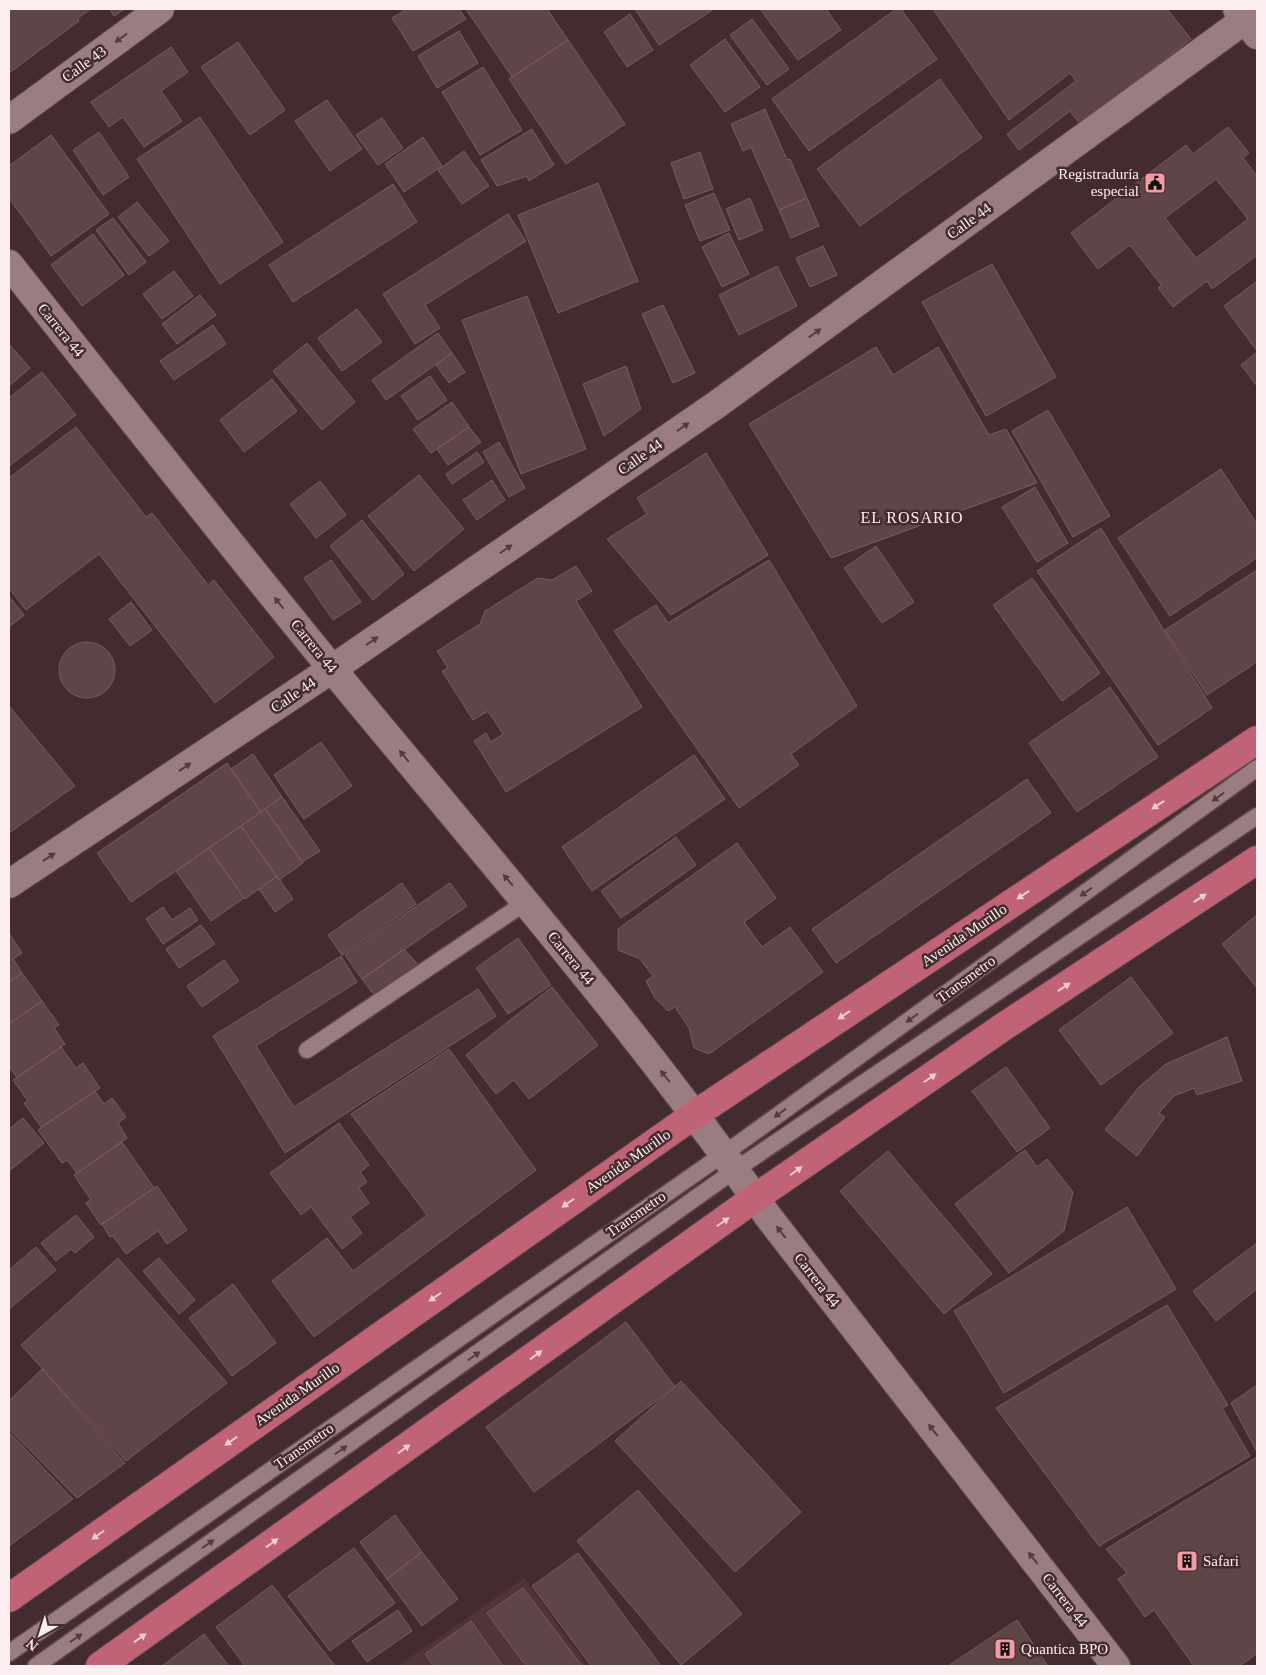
<svg xmlns="http://www.w3.org/2000/svg" width="1266" height="1675" font-family="'Times New Roman',serif">
<style>
.built{fill:#523338}
.building{fill:#5f4548;stroke:#785c5f;fill-rule:evenodd}
.lines{fill:none;stroke-linecap:round;stroke-linejoin:round}
.lane-casing{stroke:#5d484b;stroke-width:19}
.street-casing{stroke:#5d484b;stroke-width:30}
.secondary-casing{stroke:#5d484b;stroke-width:30}
.primary-casing{stroke:#5d484b;stroke-width:30}
.lane{stroke:#9b7d81;stroke-width:16}
.street{stroke:#9b7d81;stroke-width:28}
.secondary{stroke:#9b7d81;stroke-width:28}
.primary{stroke:#c16377;stroke-width:28}
.oneway{fill:#553b3f}
.oneway2{fill:#eeccd2}
.labels{text-anchor:middle;dominant-baseline:central;stroke-width:5;stroke-linejoin:round;paint-order:stroke}
.street-label{font-size:15px;fill:#fdeff1;stroke:#442b2f}
.poi-label{font-size:15px;fill:#fdeff1;stroke:#442b2f;text-anchor:start}
.neighbourhood-label{font-size:16px;letter-spacing:1px;fill:#fdeff1;stroke:#442b2f}
</style>
<rect width="100%" height="100%" fill="#442b2f"/>
<!-- built -->
<path class="built" d="M524,1578L587,1666H398Z"/>
<!-- building -->
<path class="building" d="M9,9H91L78,18L79,21L9,73Z
M110,9H125L114,16Z
M407,9H459L466,19L413,51L392,18Z
M466,9H547L568,40L512,77Z
M635,9H714L659,45Z
M760,9H826L841,30L798,60Z
M896,9H901L937,59L809,151L772,99Z
M933,9H1167L1191,39L1080,124L1070,111L1019,150L1007,134L1076,81L1070,73L1009,120Z
M630,14L653,50L627,67L604,32Z
M752,19L789,69L767,85L730,35Z
M459,31L478,63L437,88L418,56Z
M725,39L760,87L725,112L690,65Z
M568,40L625,124L566,164L509,79Z
M238,42L285,110L250,135L201,67Z
M171,47L188,72L161,91L182,121L144,147L123,117L109,127L91,102Z
M483,67L522,130L480,155L442,92Z
M940,79L982,138L860,226L817,169Z
M327,100L362,149L330,171L295,121Z
M765,109L787,160L790,159L807,198L779,210L751,147L743,151L731,124Z
M200,117L283,242L220,284L137,159Z
M382,118L403,148L378,165L356,135Z
M1228,127L1249,153L1243,158L1257,176V255L1212,289L1207,281L1173,307L1158,288L1161,285L1130,245L1098,269L1071,233L1186,145L1193,154ZM1216,179L1248,219L1196,258L1165,218Z
M532,129L554,165L529,181L527,176L497,186L481,160Z
M99,132L129,177L103,195L73,150Z
M51,135L109,214L51,256L9,198V166Z
M423,137L442,166L404,192L385,164Z
M464,151L489,186L462,204L438,170Z
M700,152L713,189L684,199L671,163Z
M598,183L638,281L558,313L518,215Z
M393,184L417,222L293,302L269,265Z
M714,193L730,230L700,241L685,205Z
M750,198L763,230L739,240L726,209Z
M807,198L819,226L791,238L779,210Z
M137,202L169,241L149,256L118,217Z
M508,214L526,241L425,305L440,328L415,344L383,294Z
M113,218L146,262L129,275L96,230Z
M729,233L749,274L722,287L702,247Z
M93,234L124,275L82,306L51,265Z
M823,246L837,275L810,287L796,258Z
M992,264L1056,377L986,416L922,302Z
M777,266L797,306L739,335L719,295Z
M174,271L193,296L162,319L143,294Z
M1257,281V351L1224,306Z
M200,295L216,315L177,344L162,324Z
M527,296L586,449L521,474L462,320Z
M663,305L695,373L673,383L642,314Z
M357,309L382,342L342,371L318,338Z
M213,325L226,344L174,380L160,361Z
M438,333L452,353L386,400L372,380Z
M307,343L355,402L322,430L273,371Z
M9,344L30,368L9,386Z
M876,347L893,375L938,347L989,435L1006,429L1037,483L831,558L749,424Z
M1257,352V386L1241,365Z
M452,353L465,372L449,383L436,365Z
M626,366L641,409L604,436L583,384Z
M42,372L76,415L9,466V398Z
M430,376L447,400L418,420L401,396Z
M272,379L297,411L244,452L220,420Z
M452,402L469,427L431,453L413,429Z
M1048,410L1110,516L1073,537L1012,431Z
M76,427L146,517L152,513L208,585L214,580L274,657L215,703L99,554L26,610L9,588V478Z
M469,427L481,442L448,465L437,449Z
M499,442L525,488L509,497L483,452Z
M477,452L484,462L452,484L446,474Z
M706,453L768,555L671,615L607,539L647,514L637,498Z
M1221,469L1257,524V558L1170,616L1118,538Z
M419,475L464,529L414,571L368,516Z
M492,480L505,500L477,520L463,500Z
M320,481L346,515L316,538L290,504Z
M1035,487L1068,543L1037,562L1002,507Z
M362,520L404,574L373,600L330,546Z
M1101,528L1212,708L1158,745L1037,571Z
M876,546L914,602L882,623L844,568Z
M331,560L361,602L333,620L304,578Z
M769,560L857,706L791,754L799,765L739,808L614,631L656,605L668,623Z
M576,566L592,591L576,601L642,707L506,792L474,741L486,733L491,742L503,734L488,711L473,720L442,671L448,668L437,651L480,624L485,611L538,578L552,580Z
M1257,570V662L1207,695L1165,630Z
M1032,578L1100,673L1062,701L993,605Z
M9,596L24,615L9,627Z
M131,602L152,630L130,646L109,619Z
M59 670a28 28 0 1 1 56 0a28 28 0 1 1-56 0Z
M1110,687L1158,757L1077,812L1029,743Z
M9,706L75,786L9,833Z
M321,742L352,786L304,819L274,775Z
M253,754L282,797L261,812L231,769Z
M694,755L725,799L592,891L562,847Z
M227,763L261,812L131,902L97,853Z
M1027,779L1051,813L836,963L812,929Z
M282,797L320,851L302,862L265,809Z
M265,809L303,863L279,880L241,826Z
M241,826L277,876L245,899L209,848Z
M676,837L696,865L621,918L601,891Z
M737,843L776,898L744,922L762,947L790,927L823,972L709,1054L694,1048L689,1028L675,1007L668,1011L655,998L646,981L653,976L640,959L618,950V929Z
M209,848L244,898L211,921L176,871Z
M277,876L293,899L275,912L259,889Z
M402,883L416,904L342,955L328,935Z
M450,883L467,906L362,979L345,955Z
M163,907L172,920L190,908L198,920L163,944L146,919Z
M1257,915V988L1222,944Z
M201,925L215,944L179,968L166,949Z
M9,933L22,953L13,959L22,973L9,982Z
M518,938L551,985L508,1014L476,968Z
M404,949L419,966L375,996L362,979Z
M341,956L357,982L256,1046L294,1107L478,989L496,1016L285,1153L213,1036Z
M224,960L239,981L202,1007L187,986Z
M22,973L42,1001L9,1024V982Z
M1131,977L1173,1033L1101,1085L1059,1030Z
M552,987L598,1045L529,1099L514,1080L496,1094L466,1055Z
M42,1001L59,1025L54,1028L65,1044L17,1078L9,1066V1024Z
M1227,1037L1242,1081L1197,1095L1194,1088L1174,1096L1159,1113L1165,1117L1137,1156L1105,1130L1139,1087L1166,1064Z
M61,1047L76,1068L83,1063L100,1088L41,1127L24,1103L28,1101L13,1080Z
M449,1049L536,1170L314,1337L272,1281L327,1238L353,1271L427,1215L351,1114Z
M1006,1067L1050,1128L1017,1152L972,1091Z
M95,1091L104,1104L112,1098L126,1117L118,1123L127,1138L77,1173L67,1160L62,1163L38,1130Z
M23,1118L44,1143L9,1171V1129Z
M339,1123L369,1165L360,1172L367,1182L359,1188L369,1203L350,1217L362,1233L342,1249L311,1207L301,1215L270,1173Z
M122,1142L154,1188L101,1225L86,1203L91,1200L74,1175Z
M1025,1150L1037,1167L1047,1159L1073,1192L1064,1231L1009,1273L955,1204Z
M888,1151L992,1274L944,1314L840,1191Z
M157,1186L187,1230L167,1244L158,1231L126,1254L113,1236L110,1237L102,1224Z
M1127,1207L1176,1289L1004,1393L954,1311Z
M76,1215L94,1237L75,1253L71,1249L56,1261L41,1243Z
M1257,1243V1289L1216,1321L1193,1291Z
M36,1247L56,1270L9,1309V1270Z
M118,1258L227,1383L126,1461L21,1345Z
M159,1258L195,1300L179,1314L143,1271Z
M233,1284L276,1343L232,1376L189,1318Z
M1167,1305L1228,1405L1222,1408L1250,1456L1099,1546L996,1408Z
M626,1322L675,1387L534,1492L486,1427Z
M42,1369L125,1463L77,1498L9,1429V1401Z
M681,1381L801,1512L735,1572L615,1441Z
M1257,1385V1452L1231,1403Z
M9,1432L73,1499L9,1546Z
M1257,1457V1654L1239,1666H1194L1154,1610L1145,1617L1118,1579L1127,1573L1106,1549Z
M638,1490L742,1614L681,1665L577,1541Z
M395,1515L422,1552L387,1579L360,1542Z
M354,1548L395,1603L330,1651L288,1596Z
M422,1552L458,1599L422,1626L387,1579Z
M578,1553L661,1666H591L532,1586Z
M272,1585L335,1666H245L216,1627Z
M523,1588L582,1666H526L487,1613Z
M398,1610L412,1631L367,1662L352,1641Z
M1017,1620L1048,1666H948Z
M471,1621L503,1666H434L425,1654Z
M204,1634L229,1666H162Z"/>
<g class="lines">
<!-- lane casing -->
<g class="lane-casing">
<path id="lane" d="M307,1050L526,902
M9,1653L742,1141L1257,768
M36,1666L735,1170L1257,816"/>
</g>
<!-- street casing -->
<g class="street-casing">
<path id="street" d="M9,120L160,9
M9,884L332,669L716,405L1257,11"/>
</g>
<!-- secondary casing -->
<g class="secondary-casing">
<path id="secondary" d="M1237,9L1257,35
M9,264C117,400 223,536 333,670C481,850 634,1025 767,1215L1116,1666"/>
</g>
<!-- primary casing -->
<g class="primary-casing">
<path id="primary" d="M9,1598L694,1115L1257,740
M100,1666L755,1198L1006,1025L1257,860"/>
</g>
<!-- lane -->
<use href="#lane" class="lane"/>
<!-- street -->
<use href="#street" class="street"/>
<!-- secondary -->
<use href="#secondary" class="secondary"/>
<!-- primary -->
<use href="#primary" class="primary"/>
</g>
<!-- one-way arrows -->
<defs><path id="oneway-solid" d="M-6-.8H1V-3.2L6.5 0L1 3.2V.8H-6Z" transform="scale(1.25)"/></defs>
<g class="oneway">
<use href="#oneway-solid" transform="translate(121 38) rotate(144)"/>
<use href="#oneway-solid" transform="translate(815 333) rotate(-36)"/>
<use href="#oneway-solid" transform="translate(683 427) rotate(-35)"/>
<use href="#oneway-solid" transform="translate(506 549) rotate(-35)"/>
<use href="#oneway-solid" transform="translate(279 603) rotate(-129)"/>
<use href="#oneway-solid" transform="translate(372 641) rotate(-35)"/>
<use href="#oneway-solid" transform="translate(404 756) rotate(-130)"/>
<use href="#oneway-solid" transform="translate(185 767) rotate(-34)"/>
<use href="#oneway-solid" transform="translate(1218 797) rotate(144)"/>
<use href="#oneway-solid" transform="translate(49 857) rotate(-34)"/>
<use href="#oneway-solid" transform="translate(508 880) rotate(-130)"/>
<use href="#oneway-solid" transform="translate(1086 892) rotate(144)"/>
<use href="#oneway-solid" transform="translate(912 1018) rotate(144)"/>
<use href="#oneway-solid" transform="translate(665 1076) rotate(-129)"/>
<use href="#oneway-solid" transform="translate(780 1113) rotate(144)"/>
<use href="#oneway-solid" transform="translate(781 1232) rotate(-128)"/>
<use href="#oneway-solid" transform="translate(474 1356) rotate(-35)"/>
<use href="#oneway-solid" transform="translate(933 1430) rotate(-128)"/>
<use href="#oneway-solid" transform="translate(341 1450) rotate(-35)"/>
<use href="#oneway-solid" transform="translate(208 1544) rotate(-35)"/>
<use href="#oneway-solid" transform="translate(1033 1558) rotate(-128)"/>
<use href="#oneway-solid" transform="translate(76 1638) rotate(-35)"/>
</g>
<g class="oneway2">
<use href="#oneway-solid" transform="translate(1158 805) rotate(146)"/>
<use href="#oneway-solid" transform="translate(1023 895) rotate(146)"/>
<use href="#oneway-solid" transform="translate(1200 898) rotate(-33)"/>
<use href="#oneway-solid" transform="translate(1064 987) rotate(-33)"/>
<use href="#oneway-solid" transform="translate(844 1015) rotate(146)"/>
<use href="#oneway-solid" transform="translate(930 1078) rotate(-35)"/>
<use href="#oneway-solid" transform="translate(796 1171) rotate(-35)"/>
<use href="#oneway-solid" transform="translate(568 1203) rotate(145)"/>
<use href="#oneway-solid" transform="translate(723 1222) rotate(-35)"/>
<use href="#oneway-solid" transform="translate(435 1297) rotate(145)"/>
<use href="#oneway-solid" transform="translate(536 1355) rotate(-36)"/>
<use href="#oneway-solid" transform="translate(231 1441) rotate(145)"/>
<use href="#oneway-solid" transform="translate(404 1449) rotate(-36)"/>
<use href="#oneway-solid" transform="translate(98 1535) rotate(145)"/>
<use href="#oneway-solid" transform="translate(272 1543) rotate(-36)"/>
<use href="#oneway-solid" transform="translate(140 1638) rotate(-36)"/>
</g>
<!-- icons -->
<defs>
<g id="civic-square" transform="scale(1.125)"><rect x="-9" y="-9" width="18" height="18" rx="4" fill="#f39aa8" stroke="#442b2f"/><path d="M-.6-6.5H3V-4.5H.6V-3L4-1V1h2V6H-6V1h2V-1L-.6-3ZM-1.2 2.5V6h2.4V2.5Z" fill="#111"/></g>
<g id="building-square" transform="scale(1.125)"><rect x="-9" y="-9" width="18" height="18" rx="4" fill="#f39aa8" stroke="#442b2f"/><path d="M-4-6H4V6H1V3H-1V6H-4ZM-2.5-4.3h1.7v1.8h-1.7ZM.8-4.3h1.7v1.8H.8ZM-2.5-1h1.7V.8h-1.7ZM.8-1h1.7V.8H.8Z" fill="#111"/></g>
</defs>
<g fill-rule="evenodd">
<use href="#civic-square" x="1155" y="183"/>
<use href="#building-square" x="1187" y="1561"/>
<use href="#building-square" x="1005" y="1649"/>
</g>
<g class="labels">
<!-- street labels -->
<g class="street-label">
<text transform="translate(84 64) rotate(-36)">Calle 43</text>
<text transform="translate(969 221) rotate(-36)">Calle 44</text>
<text transform="translate(61 330) rotate(51)">Carrera 44</text>
<text transform="translate(640 457) rotate(-35)">Calle 44</text>
<text transform="translate(314 646) rotate(51)">Carrera 44</text>
<text transform="translate(293 695) rotate(-34)">Calle 44</text>
<text transform="translate(964 935) rotate(-34)">Avenida Murillo</text>
<text transform="translate(571 958) rotate(51)">Carrera 44</text>
<text transform="translate(966 979) rotate(-36)">Transmetro</text>
<text transform="translate(628 1161) rotate(-35)">Avenida Murillo</text>
<text transform="translate(636 1214) rotate(-35)">Transmetro</text>
<text transform="translate(817 1280) rotate(52)">Carrera 44</text>
<text transform="translate(297 1394) rotate(-35)">Avenida Murillo</text>
<text transform="translate(304 1446) rotate(-35)">Transmetro</text>
<text transform="translate(1065 1600) rotate(52)">Carrera 44</text>
</g>
<!-- poi labels -->
<g class="poi-label">
<text x="1139" y="174" text-anchor="end">Registraduría<tspan x="1139" dy="17">especial</tspan></text>
<text x="1203" y="1561">Safari</text>
<text x="1021" y="1649">Quantica BPO</text>
</g>
<!-- neighbourhood labels -->
<g class="neighbourhood-label">
<text x="912" y="517">EL ROSARIO</text>
</g>
</g>
<!-- border -->
<rect width="1266" height="1675" fill="none" stroke="#fdeff1" stroke-width="20"/>
<!-- north arrow -->
<g transform="translate(40 1635) rotate(219)" stroke="#442b2f" stroke-width="4" paint-order="stroke">
<path d="M0-4L9 19L0 12L-9 19Z" fill="#fdeff1"/>
<text y="-8" font-size="14" font-weight="bold" text-anchor="middle" fill="#fdeff1">N</text>
</g>
</svg>
